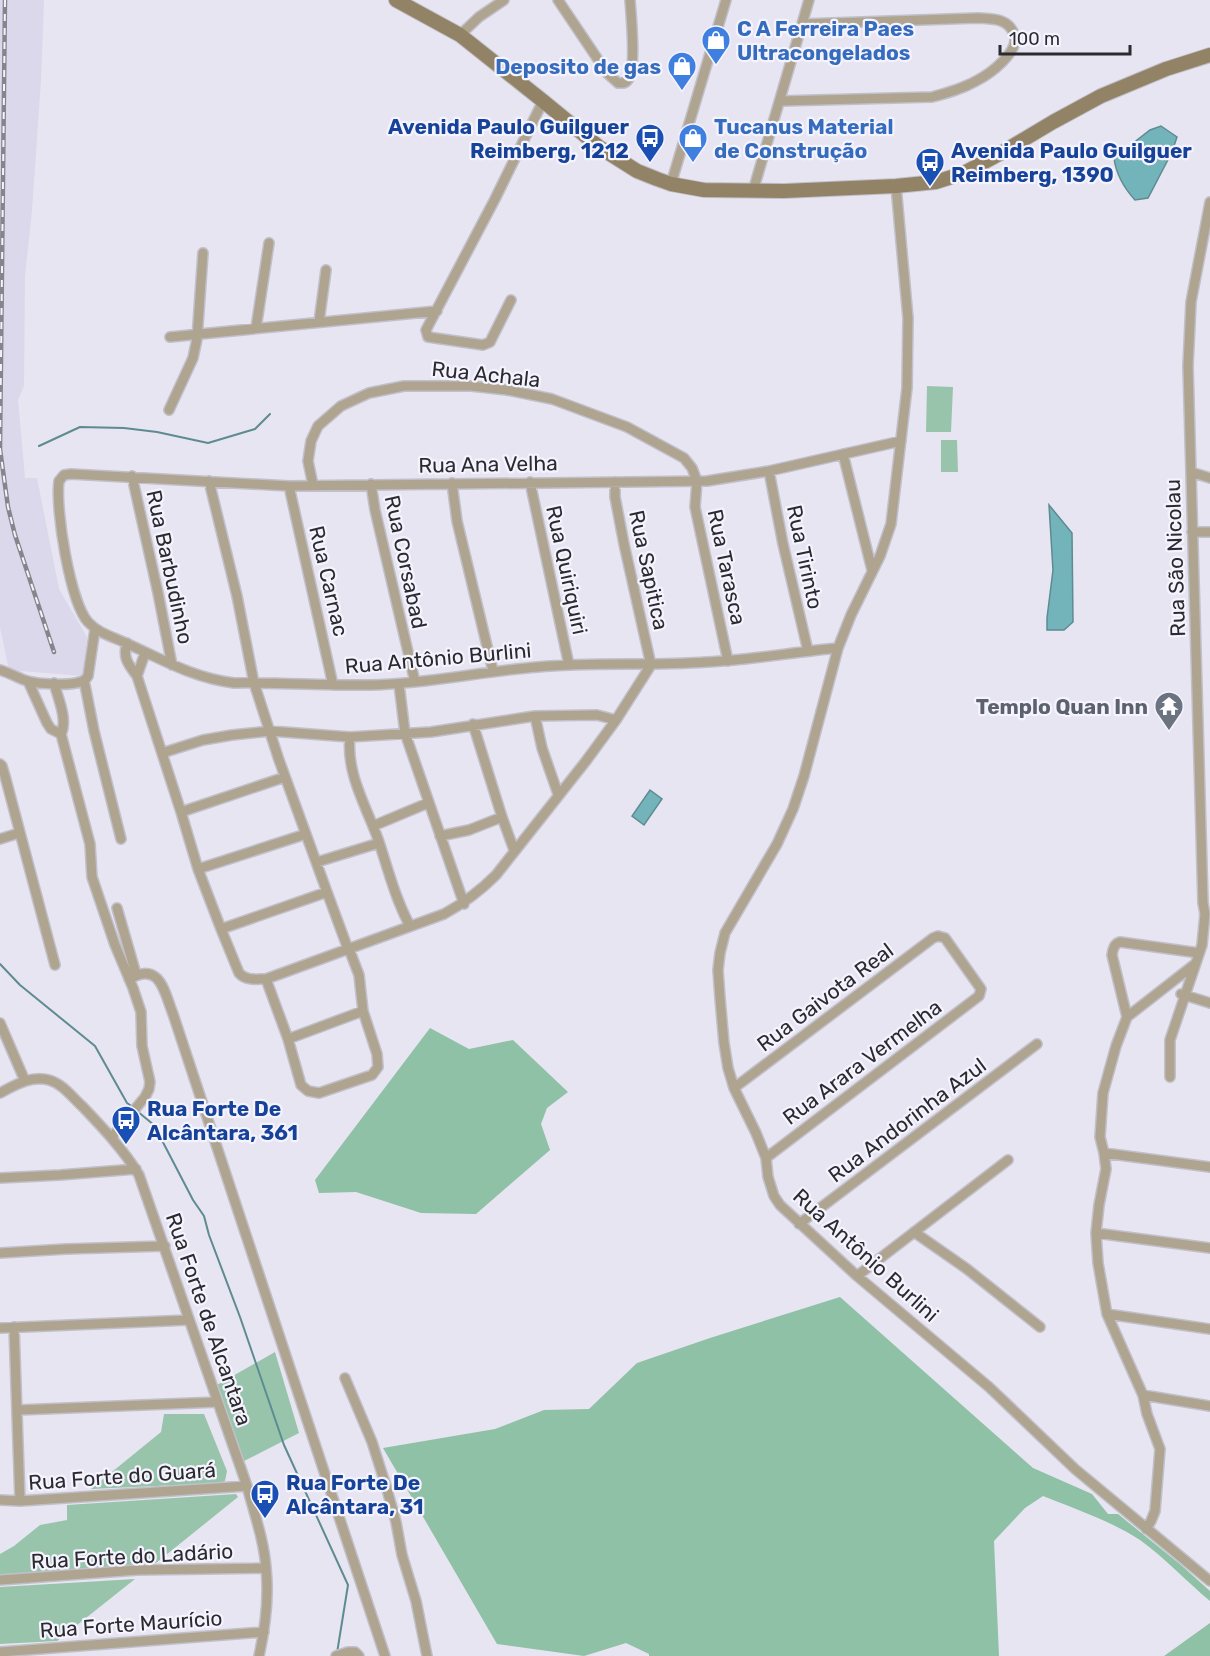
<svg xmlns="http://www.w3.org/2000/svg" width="1210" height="1656" font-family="Rubik,sans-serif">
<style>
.built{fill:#dad8ea}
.green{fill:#98c4ac}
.forest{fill:#8ec1a5}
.water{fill:#73b4bb;stroke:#5d8b91;stroke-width:1.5}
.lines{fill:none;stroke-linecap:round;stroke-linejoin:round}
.stream{stroke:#5d8b91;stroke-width:2}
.minor-casing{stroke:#c1c0ca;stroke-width:12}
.secondary-casing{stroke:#c1c0ca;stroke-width:16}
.minor{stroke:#aea490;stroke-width:9}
.secondary{stroke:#928366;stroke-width:14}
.rail-casing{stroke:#86858d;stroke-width:4.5}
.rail{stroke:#f4f3fe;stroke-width:2;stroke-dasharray:7;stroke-linecap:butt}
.labels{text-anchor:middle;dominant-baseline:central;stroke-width:4.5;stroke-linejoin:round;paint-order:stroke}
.shop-label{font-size:21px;font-weight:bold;fill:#366cbe;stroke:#f4f3fe;text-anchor:start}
.transit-label{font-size:21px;font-weight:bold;fill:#164399;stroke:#f4f3fe;text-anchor:start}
.street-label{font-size:21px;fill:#2b2b2f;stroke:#f4f3fe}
.worship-label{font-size:21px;font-weight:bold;fill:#5b616d;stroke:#f4f3fe;text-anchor:end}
</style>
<rect width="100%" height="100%" fill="#e7e5f1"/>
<!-- built -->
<path class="built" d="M0,0H44L41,80L32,210L25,276L24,386L18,400L25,478H37L59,589L87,637L83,676L9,670L0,627Z"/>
<!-- green -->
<path class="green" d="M927,386L953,387L951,432H926Z
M941,440H957L958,472H941Z
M275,1352L299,1433L244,1461L217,1385Z
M164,1414H204L227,1471L225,1481L221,1483L91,1489L161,1432Z
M236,1494L238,1497L156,1563L0,1576V1554L14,1546L40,1525L67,1520V1505Z
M135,1579L57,1641L0,1644V1587Z"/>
<!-- forest -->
<path class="forest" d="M430,1028L469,1049L513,1040L568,1092L547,1108L541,1124L550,1150L476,1214L421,1213L356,1192L319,1193L315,1180Z
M840,1297L1033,1468L1092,1494L1108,1514H1118L1181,1565L1210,1591V1601C1186,1581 1165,1558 1140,1540C1111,1521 1075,1509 1043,1496L1025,1508L994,1541L999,1656H649V1654L626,1643L584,1656L497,1644L383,1448L495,1429L544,1410L589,1409L637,1363L710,1338Z
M1210,1623V1656H1164Z"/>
<!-- water -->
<path class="water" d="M1161,126L1177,137L1172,152L1148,198L1135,200C1124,188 1116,174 1114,158L1150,130Z
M1049,505L1072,533L1073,622L1064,630H1047V618L1053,570Z
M650,790L662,799L644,825L632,816Z"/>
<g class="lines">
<!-- stream -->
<path class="stream" d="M39,446L80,427L124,428L157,432L208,443L255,429L270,414
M0,964L20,985L95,1046L127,1103L133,1107
M137,1111L154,1125L193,1200L204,1216L209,1235L240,1317L284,1445L348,1585L337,1653"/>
<!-- minor casing -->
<g class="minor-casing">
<path id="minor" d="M558,0L607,73L618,83C623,83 624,84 627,81C637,72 631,15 630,0
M460,35L479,17L504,0
M781,101L932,97C947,93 962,89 976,81C990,74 1021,51 1014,34C1008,18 993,19 978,18L803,24
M671,184L726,0
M896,186L908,318L907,388L891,524L880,556L851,615L838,648L804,776L793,809L777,844L725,933L720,953L718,970L720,998L724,1043L728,1068L734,1088L756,1133L766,1158L768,1177L774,1196L780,1205L857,1276L989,1387L1075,1469L1210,1581
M753,191L809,0
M511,300L490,342L483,345L428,337L426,330L495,199L543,101
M319,322L326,270
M256,328L269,243
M170,337L437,311
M169,410L193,358L197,339L203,253
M843,454L872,570
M769,471L783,544L808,651
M1191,472L1210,478
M132,476L158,593L172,665
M209,481L237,596L254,683L279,760L327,892
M530,482L569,665
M615,482V497L624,544L651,665L616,720
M452,483L457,521L493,671
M371,484L375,510L415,682
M313,485L308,461L311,441L318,426L341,406L369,393L404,386H471L507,390L552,399L627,427L684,458L692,468L697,481L695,507L728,661
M289,486L333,685
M1192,532H1210
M127,643C122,658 129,665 137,676L181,812L198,869L221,929L327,892L348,949L351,954L359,975L363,1011L377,1054L378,1067L372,1075L319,1093L308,1091L301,1085L288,1039L266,979
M838,648C794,652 751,660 707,662C651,666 595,662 538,667C483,671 427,684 371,685C326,686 280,682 234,683C194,678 165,661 128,644C114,637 99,634 88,622C70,602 55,508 59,481L64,475L71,474L289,486L707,481L769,471L901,441
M0,670C10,673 18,678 27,681C39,684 68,686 80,682C85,681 85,680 88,676L95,629
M137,676L145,653
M84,680L94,731L121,839
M28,681L47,723L51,729L61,734
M54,683C58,698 68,720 61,734L90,844L92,877L115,945L133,988L141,1012L142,1046L150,1082L149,1089L145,1097L112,1137
M399,684L405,733L464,904
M535,716L542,748L558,794
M473,724L502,817
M350,737C346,773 366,806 378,839C388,869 395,898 410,926
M162,753L203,740L232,735L270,731L350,737L431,732L535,716L597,715L616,720L586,761L496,875C480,891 464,903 444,914L266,979C256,979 246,981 239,973L221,929
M0,764L2,766L5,776L55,965
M181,812L285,777
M373,826L428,803
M440,836L469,830L502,817L514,850
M0,839L19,833
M317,862L379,843
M198,869L306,834
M117,908L136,974
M1195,964L1127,1017L1116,1046L1103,1093L1100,1137L1104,1153L1106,1169L1099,1205L1096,1233L1098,1263L1107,1314L1142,1393L1143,1395L1210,1406
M129,979C160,961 164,991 173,1014L385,1656
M1181,994L1210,1003
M1127,1017L1112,955C1113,949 1114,944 1120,942L1199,953
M0,1023L25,1081
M288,1039L363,1011
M1170,1077V1040L1202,945L1205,914L1203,903L1188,366L1191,302L1210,202
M734,1088L933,938L938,936L945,938L981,989L979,996L766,1158
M0,1093C15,1085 31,1075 49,1080C63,1084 72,1097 82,1106C103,1128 123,1149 139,1175L247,1486C254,1513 264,1540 266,1568C269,1596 265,1629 259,1656
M1104,1153L1210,1167
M0,1178L60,1175L136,1169
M799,1224L1037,1044
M914,1232L967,1269L1040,1327
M1096,1233L1210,1248
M0,1253L66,1249L165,1246
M857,1276L1008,1160
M1107,1314L1210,1329
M14,1327L20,1501
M0,1328L189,1320
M345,1378L372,1442L386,1486L396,1522L402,1555L416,1601L427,1656
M1143,1395L1147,1414L1160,1449L1155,1511L1151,1521L1146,1529
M18,1410L218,1402
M0,1500L20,1501L247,1486
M0,1580L137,1570L266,1568
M0,1652L264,1632
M336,1656L348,1652H355L359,1656"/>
</g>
<!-- secondary casing -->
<g class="secondary-casing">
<path id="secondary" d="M396,0L460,35L543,101L599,147L637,171L657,179L671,184L704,190L784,191L896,186L936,182L964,173L1001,153L1053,122L1101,96L1166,69L1210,55"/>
</g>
<!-- minor -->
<use href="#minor" class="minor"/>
<!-- secondary -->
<use href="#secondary" class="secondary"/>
<!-- rail casing -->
<g class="rail-casing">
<path id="rail" d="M5,0L0,449L8,507L15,535L54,652"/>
</g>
<!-- rail -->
<use href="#rail" class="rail"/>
</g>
<!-- icons -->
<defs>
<g id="shop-pin" transform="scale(1.5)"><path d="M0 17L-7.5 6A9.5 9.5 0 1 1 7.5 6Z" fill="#3f7fe0" stroke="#f4f3fe"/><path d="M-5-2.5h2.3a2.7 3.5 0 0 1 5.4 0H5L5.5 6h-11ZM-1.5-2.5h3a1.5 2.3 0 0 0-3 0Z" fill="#fff"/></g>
<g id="bus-pin" transform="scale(1.5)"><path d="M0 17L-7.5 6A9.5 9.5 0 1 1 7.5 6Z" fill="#1a4fb4" stroke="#f4f3fe"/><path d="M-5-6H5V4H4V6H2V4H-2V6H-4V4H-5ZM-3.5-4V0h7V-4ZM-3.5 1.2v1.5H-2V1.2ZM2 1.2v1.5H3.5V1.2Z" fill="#fff"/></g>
<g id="temple-pin" transform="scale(1.5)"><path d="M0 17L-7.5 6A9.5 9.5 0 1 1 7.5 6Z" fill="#6b7280" stroke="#f4f3fe"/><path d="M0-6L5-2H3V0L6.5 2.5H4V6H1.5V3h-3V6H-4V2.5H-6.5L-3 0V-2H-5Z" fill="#fff"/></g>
</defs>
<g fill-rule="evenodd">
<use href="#shop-pin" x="716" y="40"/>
<use href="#shop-pin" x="682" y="66"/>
<use href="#bus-pin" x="650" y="138"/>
<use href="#shop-pin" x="693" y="138"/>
<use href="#bus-pin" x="930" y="162"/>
<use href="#temple-pin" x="1169" y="706"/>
<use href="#bus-pin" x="126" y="1120"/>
<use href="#bus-pin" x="265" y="1494"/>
</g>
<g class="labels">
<!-- shop labels -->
<g class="shop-label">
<text x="737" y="28">C A Ferreira Paes<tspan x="737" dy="24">Ultracongelados</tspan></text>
<text x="661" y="66" text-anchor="end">Deposito de gas</text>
<text x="714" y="126">Tucanus Material<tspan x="714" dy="24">de Construção</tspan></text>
</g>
<!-- transit labels -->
<g class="transit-label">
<text x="629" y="126" text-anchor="end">Avenida Paulo Guilguer<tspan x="629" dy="24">Reimberg, 1212</tspan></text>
<text x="951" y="150">Avenida Paulo Guilguer<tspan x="951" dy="24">Reimberg, 1390</tspan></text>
<text x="147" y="1108">Rua Forte De<tspan x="147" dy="24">Alcântara, 361</tspan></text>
<text x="286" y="1482">Rua Forte De<tspan x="286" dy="24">Alcântara, 31</tspan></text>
</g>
<!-- street labels -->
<g class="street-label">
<text transform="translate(486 374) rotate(6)">Rua Achala</text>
<text transform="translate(488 464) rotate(-1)">Rua Ana Velha</text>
<text transform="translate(805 557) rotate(78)">Rua Tirinto</text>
<text transform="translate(1175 558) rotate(-92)">Rua São Nicolau</text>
<text transform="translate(406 562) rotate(78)">Rua Corsabad</text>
<text transform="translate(170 567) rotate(78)">Rua Barbudinho</text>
<text transform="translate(727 567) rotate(78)">Rua Tarasca</text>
<text transform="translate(567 570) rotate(78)">Rua Quiriquiri</text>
<text transform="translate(649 570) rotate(78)">Rua Sapitica</text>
<text transform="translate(329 581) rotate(77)">Rua Carnac</text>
<text transform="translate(438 658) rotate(-5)">Rua Antônio Burlini</text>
<text transform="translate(825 997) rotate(-37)">Rua Gaivota Real</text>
<text transform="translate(862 1062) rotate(-37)">Rua Arara Vermelha</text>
<text transform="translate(907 1120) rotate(-37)">Rua Andorinha Azul</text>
<text transform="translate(866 1255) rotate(42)">Rua Antônio Burlini</text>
<text transform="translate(209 1319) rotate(71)">Rua Forte de Alcantara</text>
<text transform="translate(122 1476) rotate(-4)">Rua Forte do Guará</text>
<text transform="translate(132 1556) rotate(-3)">Rua Forte do Ladário</text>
<text transform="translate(131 1624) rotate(-4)">Rua Forte Maurício</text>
</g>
<!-- worship labels -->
<g class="worship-label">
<text x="1148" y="706">Templo Quan Inn</text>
</g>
</g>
<!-- scale -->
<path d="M1000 45v9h130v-9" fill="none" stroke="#2b2b2f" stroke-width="3"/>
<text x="1009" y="45" font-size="18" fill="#2b2b2f" stroke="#f4f3fe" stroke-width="4.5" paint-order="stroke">100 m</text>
</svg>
